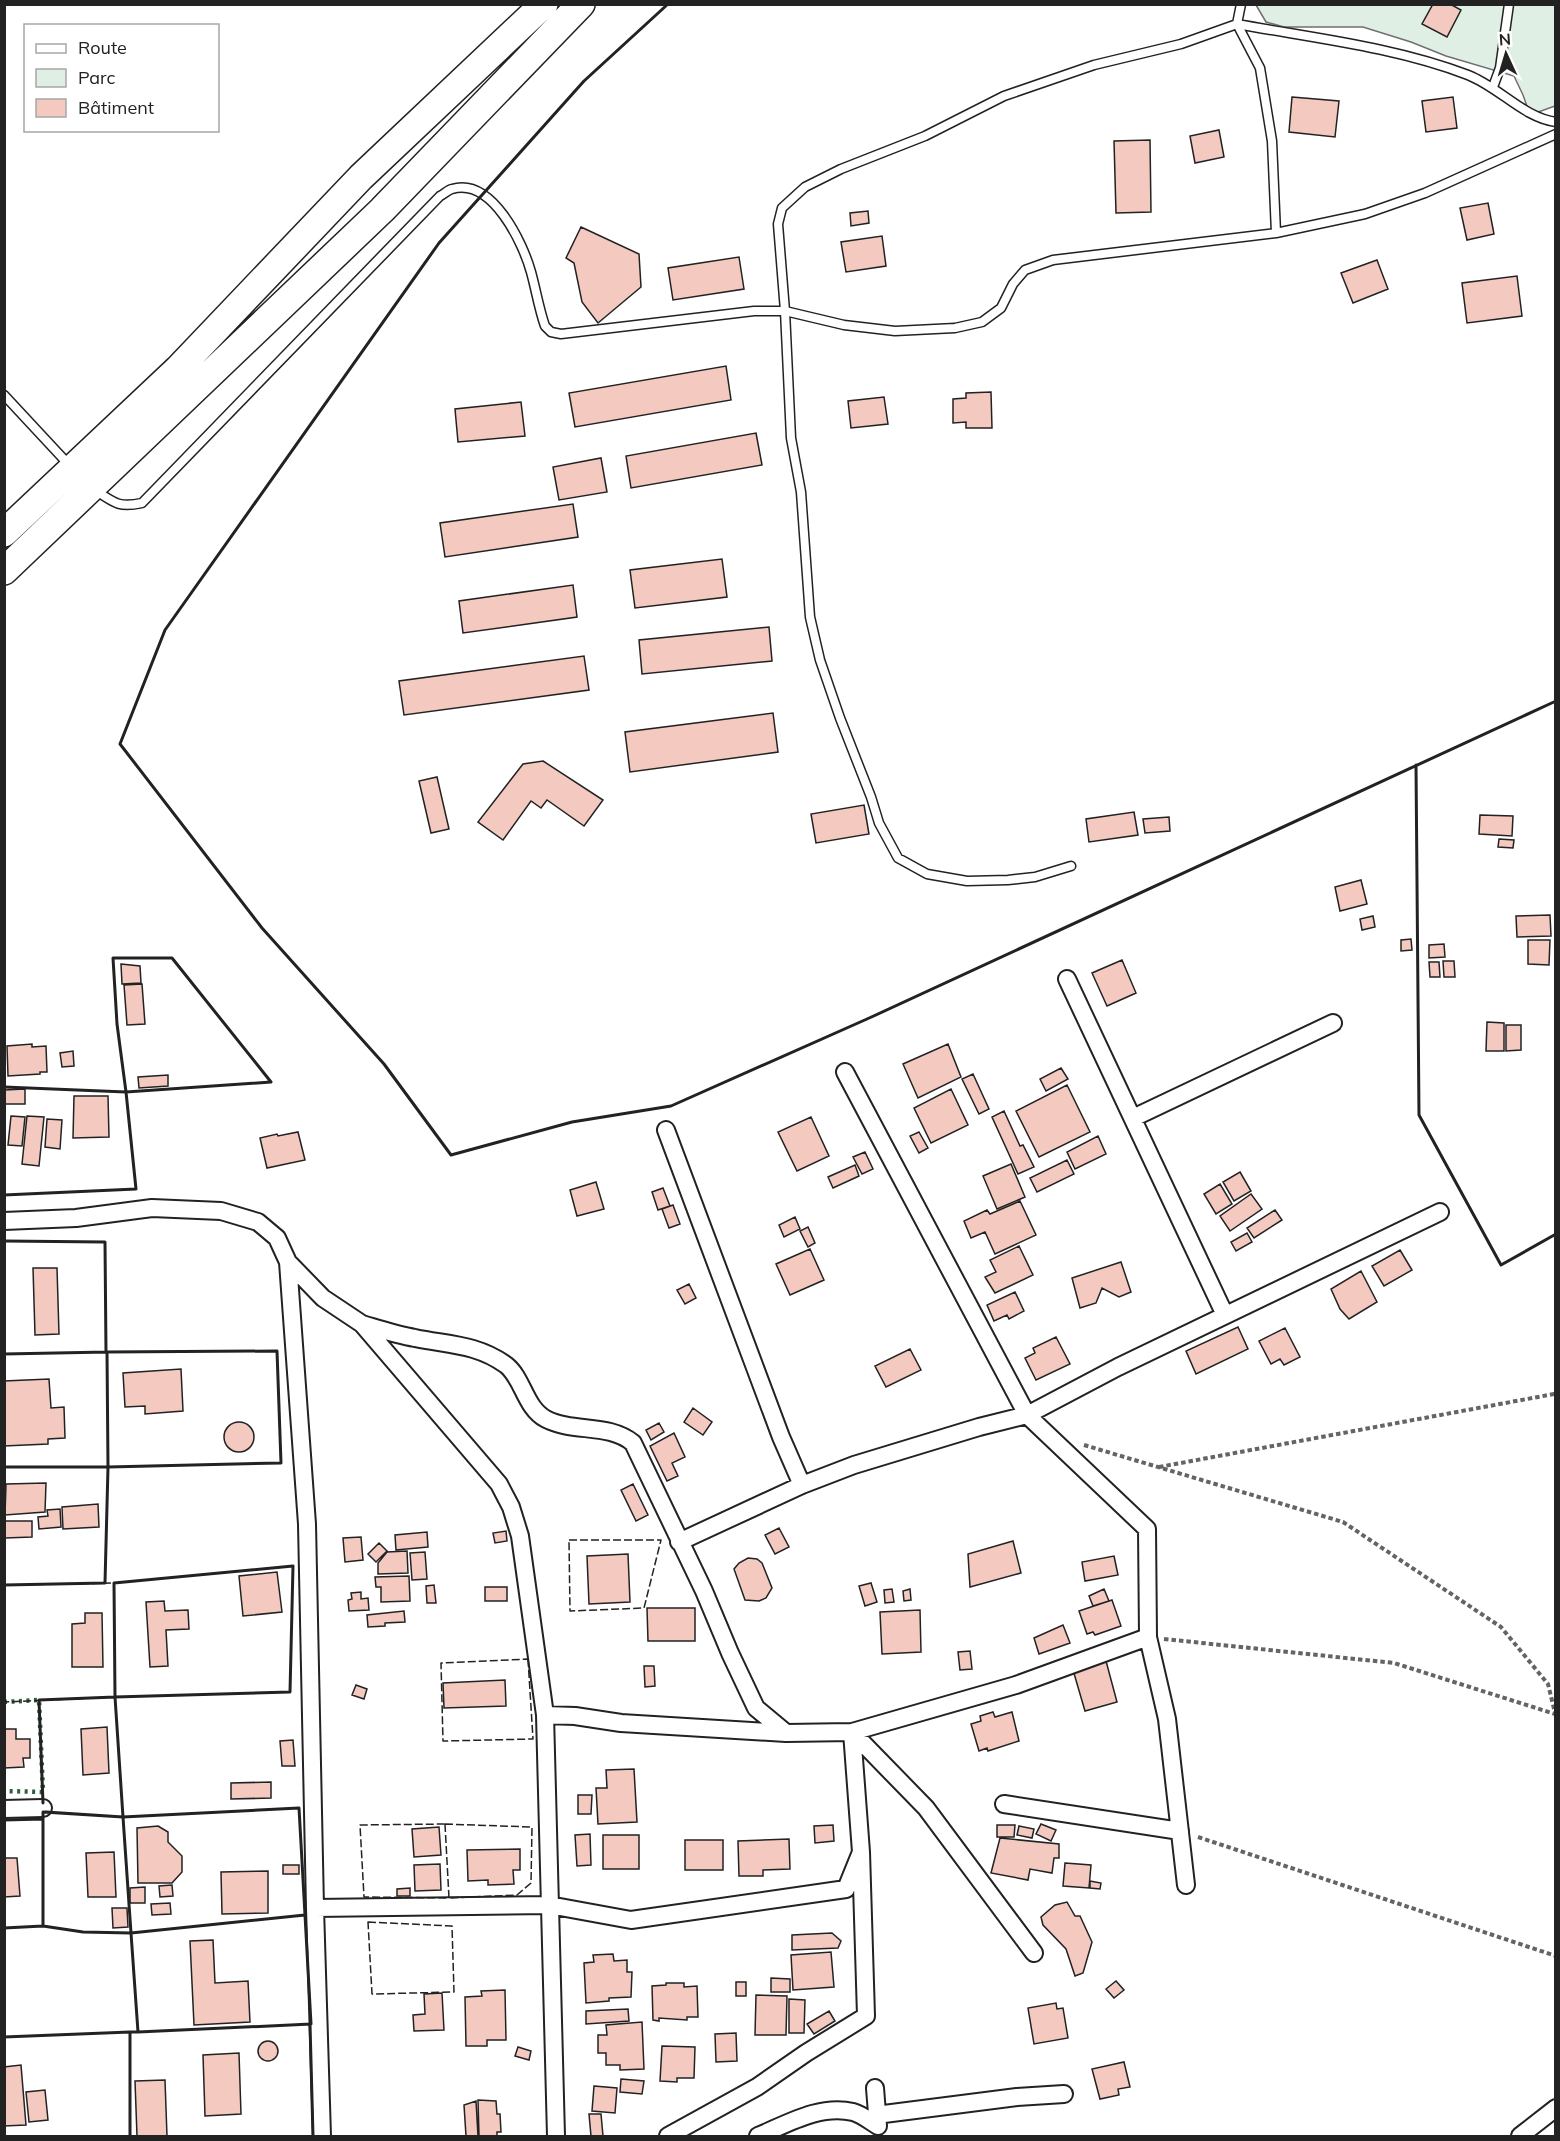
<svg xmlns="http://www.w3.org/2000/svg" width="1560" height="2141" font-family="Mulish,sans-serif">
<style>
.green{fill:#e0efe3;stroke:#6f6f6f;stroke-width:1.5}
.building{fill:#f3c9c0;stroke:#222;stroke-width:1.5}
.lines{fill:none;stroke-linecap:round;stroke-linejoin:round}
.service-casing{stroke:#222;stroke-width:11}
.minor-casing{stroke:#222;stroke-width:20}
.primary-casing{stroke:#222;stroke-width:30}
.path{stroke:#646464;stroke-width:4;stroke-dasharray:4.5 3;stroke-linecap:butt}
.service{stroke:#fff;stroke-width:8}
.minor{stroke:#fff;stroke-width:16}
.primary{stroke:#fff;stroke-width:27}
.hedge{stroke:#2f5e38;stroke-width:4.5;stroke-dasharray:3 4.5;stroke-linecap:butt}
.fence{stroke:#222;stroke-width:1.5;stroke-dasharray:8 3;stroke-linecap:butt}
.wall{stroke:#222;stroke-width:3}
</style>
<rect width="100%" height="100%" fill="#fff"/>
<!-- green -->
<path class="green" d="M1256,5H1555V106L1530,115L1523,95L1514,76L1446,56L1411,42L1363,27H1284L1266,22Z"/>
<!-- building -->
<path class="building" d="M1433,4H1450L1461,10L1447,37L1422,24Z
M1292,97L1339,101L1335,137L1289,132Z
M1453,97L1457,128L1426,132L1422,101Z
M1219,130L1224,157L1195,163L1190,136Z
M1150,140L1151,212L1116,213L1114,141Z
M1488,203L1494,234L1467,240L1460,208Z
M868,211L869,223L851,226L850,213Z
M581,227L639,254L641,287L598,323L582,302L574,263L566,258Z
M882,236L886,266L846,272L841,242Z
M739,257L744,289L673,300L668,268Z
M1377,260L1388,289L1353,303L1341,273Z
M1517,276L1522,316L1467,323L1462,283Z
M726,366L731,400L575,427L569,393Z
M991,392L992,428H966V422L953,423V399L966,398V393Z
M884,397L888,424L851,428L848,401Z
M521,402L525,436L458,442L455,409Z
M756,433L762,465L631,488L626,456Z
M601,458L607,492L559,500L553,467Z
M573,504L578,537L445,557L440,523Z
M722,559L727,597L635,608L630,570Z
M573,585L577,617L463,633L459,601Z
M769,627L772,661L642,674L639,640Z
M584,656L589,690L404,715L399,681Z
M773,713L778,752L630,772L625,732Z
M543,761L603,800L584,826L547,800L541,808L531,801L503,840L478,822L523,764Z
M437,777L449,829L431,833L419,781Z
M864,805L869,834L816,843L811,814Z
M1134,812L1138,835L1089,842L1086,819Z
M1480,815L1513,816L1512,836L1479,834Z
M1169,817L1170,831L1145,833L1143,819Z
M1499,839L1514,840L1513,848L1498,847Z
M1361,880L1367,904L1340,911L1335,887Z
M1550,915L1551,936L1517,937L1516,916Z
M1373,916L1375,927L1362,930L1360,919Z
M1411,939L1412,950L1401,951V940Z
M1528,940H1550L1549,965L1528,964Z
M1444,944L1445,957L1429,958V945Z
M1122,960L1136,993L1107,1006L1092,973Z
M1443,961H1454L1455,977H1444Z
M1429,962H1439L1440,977H1430Z
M121,964L140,966L141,983L122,984Z
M142,984L145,1024L127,1025L124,985Z
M1487,1022L1504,1023V1051H1486Z
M1506,1025H1521V1050L1506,1051Z
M32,1044V1047L46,1046L47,1072H40V1074L8,1076L7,1046Z
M948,1044L961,1077L918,1098L903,1064Z
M73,1051L74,1066L62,1067L60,1053Z
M1061,1068L1068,1079L1046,1091L1040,1079Z
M973,1074L989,1109L979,1114L962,1079Z
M168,1075V1086L139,1088L138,1077Z
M1067,1085L1090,1132L1039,1157L1016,1111Z
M25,1089V1104H4V1090Z
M951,1089L968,1125L931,1143L914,1108Z
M74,1096H108L109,1137L73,1138Z
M1004,1111L1020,1146L1023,1145L1034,1167L1018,1174L992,1117Z
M11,1116L25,1117L22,1146L8,1145Z
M27,1116L44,1117L39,1166L22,1164Z
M811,1117L829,1156L797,1171L778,1132Z
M47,1119L62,1120L60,1149L45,1147Z
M298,1132L305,1160L267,1168L260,1138L277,1134L278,1136Z
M919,1132L928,1148L919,1153L910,1136Z
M1098,1136L1106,1154L1075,1169L1067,1152Z
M865,1152L873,1169L862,1174L853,1157Z
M1067,1160L1074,1174L1037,1192L1030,1178Z
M1011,1164L1025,1197L997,1209L983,1176Z
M855,1165L859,1176L833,1188L828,1177Z
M1240,1172L1251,1191L1234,1201L1223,1182Z
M596,1182L604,1209L577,1216L570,1190Z
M1220,1184L1232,1204L1216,1214L1204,1194Z
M663,1188L670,1206L658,1210L652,1192Z
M1251,1194L1262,1209L1230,1231L1220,1216Z
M1020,1201L1036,1235L995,1254L985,1232L971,1238L964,1221L987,1210L990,1214Z
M673,1205L680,1224L669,1228L662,1209Z
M1275,1210L1282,1220L1254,1238L1247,1228Z
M795,1217L800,1229L784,1237L779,1225Z
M808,1227L815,1243L808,1247L800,1231Z
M1247,1233L1252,1242L1236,1251L1231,1242Z
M1019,1246L1033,1275L995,1293L985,1277L996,1272L990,1260Z
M810,1249L824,1280L790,1295L776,1264Z
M1400,1250L1412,1270L1384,1286L1372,1266Z
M1121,1262L1131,1292L1119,1297L1102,1288L1096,1303L1080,1308L1072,1278Z
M33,1268H57L59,1334L35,1335Z
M1361,1271L1377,1302L1349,1319L1340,1309L1331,1289Z
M689,1284L696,1298L685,1304L677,1290Z
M1015,1292L1024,1311L1009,1319L1007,1315L994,1321L987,1305Z
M1238,1327L1248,1349L1196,1374L1186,1351Z
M1285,1328L1300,1357L1284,1365L1280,1359L1271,1364L1259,1341Z
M1056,1337L1070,1364L1036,1380L1025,1358L1035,1353L1033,1348Z
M910,1349L921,1370L886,1387L875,1366Z
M181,1369L183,1411L145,1414V1406L125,1407L123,1373Z
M49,1379L51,1408L64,1407L65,1438L48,1439V1444L4,1446V1381Z
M693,1408L712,1422L703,1435L684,1422Z
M224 1437a15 15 0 1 1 30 0a15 15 0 1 1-30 0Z
M659,1423L664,1432L651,1440L646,1430Z
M674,1433L685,1457L672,1463L678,1476L667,1481L650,1446Z
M46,1483L45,1512L5,1515L6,1484Z
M633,1484L648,1515L636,1521L621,1490Z
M98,1504L99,1527L63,1529L62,1507Z
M60,1509L61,1527L39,1529L38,1517L48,1516L47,1510Z
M4,1521H32V1537L5,1538Z
M779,1528L789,1547L775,1554L765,1535Z
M506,1531L507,1541L495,1543L493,1533Z
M427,1532L428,1547L396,1550L395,1535Z
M361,1537L363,1560L345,1562L343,1538Z
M1013,1541L1021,1573L970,1587L968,1554Z
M379,1543L387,1551L376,1562L368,1554Z
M407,1551L408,1573L378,1574V1563L387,1552Z
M425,1552L427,1579L412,1580L410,1553Z
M628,1554L630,1602L589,1604L587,1556Z
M1114,1556L1118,1575L1085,1581L1082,1562Z
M748,1558L757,1559L762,1563L772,1588L766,1598L759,1601L745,1600L734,1569L739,1563Z
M277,1572L282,1612L243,1616L239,1576Z
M409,1576L410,1601L381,1602V1587H376L375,1577Z
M871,1583L877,1602L865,1606L859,1586Z
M434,1585L436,1603H427L426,1586Z
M485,1587H507V1601H485Z
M892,1589L894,1602L885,1603L884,1590Z
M910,1589L911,1600L904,1601L903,1591Z
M1104,1589L1109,1601L1093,1606L1089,1596Z
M361,1592V1599L368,1598L369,1610L349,1611L348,1600L352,1599L351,1593Z
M1112,1600L1121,1626L1095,1635L1093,1632L1087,1634L1079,1611Z
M164,1601L165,1611L188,1610L189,1629L166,1630L168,1666L150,1667L146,1602Z
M647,1608H695V1641H648Z
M920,1610L921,1652L882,1654L880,1612Z
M404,1611L405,1622L385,1623V1626L368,1627L367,1615Z
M85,1613H102L103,1667H72V1624L85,1623Z
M1063,1625L1070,1643L1039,1654L1034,1638Z
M970,1651L972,1669L960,1670L958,1652Z
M1106,1661L1117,1702L1085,1711L1073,1670Z
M644,1666H654L655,1686L645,1687Z
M505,1680L506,1706L444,1708L443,1683Z
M356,1685L367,1689L364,1699L352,1695Z
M993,1712L995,1717L1012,1712L1019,1741L988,1751L987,1748L979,1751L971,1724L981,1721L980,1716Z
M107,1727L109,1773L83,1775L81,1729Z
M4,1729H16V1739H30V1758H23L24,1767L4,1768Z
M293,1740L295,1766H282L280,1741Z
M634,1769L637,1822L598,1824L596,1788H607L606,1770Z
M271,1782V1798L231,1799V1783Z
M578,1795H592L591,1814H578Z
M1041,1824L1056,1830L1051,1841L1036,1834Z
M833,1825L834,1841L815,1843L814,1826Z
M997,1825H1015L1014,1837H997Z
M158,1826L168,1832V1842L182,1856V1872L172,1883H138L137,1828Z
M1019,1826L1034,1829L1032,1838L1017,1835Z
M439,1827L441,1855L414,1857L412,1829Z
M590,1834L591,1865L577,1866L575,1835Z
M603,1835H639V1869H603Z
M1000,1838L1059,1844V1858H1054L1052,1873L1030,1869L1028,1880L991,1873Z
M789,1839L790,1869L763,1870V1876H739L738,1841Z
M685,1840H723V1870H685Z
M520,1849V1870H513L514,1884L488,1885V1880L468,1881L467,1850Z
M114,1852L116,1897H88L86,1853Z
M4,1858H17L20,1896L4,1897Z
M1065,1863L1091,1865L1089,1888L1063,1886Z
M440,1864L441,1890L415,1891L414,1865Z
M283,1865H299V1874H283Z
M268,1871V1913L222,1914L221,1872Z
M1090,1881L1101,1883L1100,1889L1090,1888Z
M172,1885L173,1896L160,1897L159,1886Z
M145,1887V1903H130V1888Z
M410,1888V1896H397V1889Z
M1067,1902L1075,1916H1080L1092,1942L1083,1973L1075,1976L1066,1949L1043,1925L1041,1917L1055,1905Z
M170,1903L171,1914L152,1915L151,1904Z
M112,1908H127L128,1927L113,1928Z
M832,1933L841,1941L838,1948L792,1950V1935Z
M213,1940L215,1983L248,1981L250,2022L194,2025L190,1941Z
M831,1952L834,1987L793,1990L791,1955Z
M613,1954L614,1961L627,1960V1972H632L631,1997L609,1998V2001L586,2003L584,1963L594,1962L593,1955Z
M771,1978L790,1979V1992H771Z
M1116,1981L1124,1990L1114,1998L1106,1989Z
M736,1982H746V1996H736Z
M666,1983H684V1987L697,1986L698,2017H687V2020L659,2018V2021L653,2020L652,1986L666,1985Z
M505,1990L506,2040H487V2046H466L465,1997L482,1996L481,1991Z
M442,1993L444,2030L414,2031L413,2015L425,2014L424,1994Z
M756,1995L787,1996L786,2035H755Z
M789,1999L805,2000L804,2033H789Z
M1056,2003L1057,2009L1063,2008L1068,2038L1034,2044L1028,2008Z
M628,2009L629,2021L586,2024V2011Z
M829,2011L835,2021L814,2034L807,2024Z
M642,2022L644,2069L620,2070V2065H606V2053H598V2035H607L606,2025Z
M736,2033L737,2061L716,2062L715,2034Z
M258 2051a10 10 0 1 1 20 0a10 10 0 1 1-20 0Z
M662,2046L695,2047L694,2078H677V2082L660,2081Z
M518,2047L531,2051L529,2060L515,2056Z
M239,2053L241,2114L205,2116L203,2055Z
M1124,2062L1130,2087L1118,2089L1119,2095L1100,2099L1092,2069Z
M21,2065L26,2125L4,2126V2067Z
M621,2079L644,2081L642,2094L620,2092Z
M165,2080L167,2136H137L135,2081Z
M594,2086L617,2088L615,2113L592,2111Z
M45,2090L48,2120L29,2122L26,2092Z
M478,2100L496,2101L497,2114H500L501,2132H497V2136H479Z
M476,2101L478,2136H466L464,2105Z
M589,2114H601L603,2136H591Z"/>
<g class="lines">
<!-- service casing -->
<g class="service-casing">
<path id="service" d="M1493,87L1500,68L1509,4
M1276,233L1272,141L1260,68L1237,24C1313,38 1395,47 1468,75C1499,87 1524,118 1556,122
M4,395L71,467
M95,490C114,503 119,508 142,503L440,196C444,194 448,190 452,189C492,177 523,243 531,272C536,290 539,309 545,326L551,332L561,334L754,311H785L844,325L895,331L955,328L982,322L1001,308L1013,284L1025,270L1053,260L1276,233L1365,214L1425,193L1556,134
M1071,866L1035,877L1008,880L967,881L927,874L898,858L879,823L871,797L840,718L820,660L810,617L801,492L791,438L785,311L778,224L782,208L805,187L841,169L925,136L1004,96L1094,65L1181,44L1237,24L1241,4"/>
</g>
<!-- minor casing -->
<g class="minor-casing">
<path id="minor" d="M1067,979L1225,1315
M845,1072L1027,1415L1147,1529L1148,1637L1167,1719L1186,1885
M1133,1118L1333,1023
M666,1130L781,1437L802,1485
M4,1221L76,1218L152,1208L221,1211L258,1222L277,1238L288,1262L307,1524L315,1908L322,2136
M288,1262L323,1298L362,1324L499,1484L511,1507L520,1536L545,1715L556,2136
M362,1324C379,1329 397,1335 415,1338C449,1345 477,1344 506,1365C523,1378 525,1408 546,1419C573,1433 609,1423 633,1443L704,1591L730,1653L756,1708L786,1733
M679,1542L802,1485L854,1465L979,1427L1027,1415L1118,1367L1440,1212
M545,1715L575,1716L621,1723L786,1733L852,1732L1016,1685L1148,1637
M852,1732L926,1808L1034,1953
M1004,1804L1180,1831
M4,1809L43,1808
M315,1908L549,1905L631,1920L846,1889L861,1852
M875,2088L878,2126
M876,2115L1017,2097L1064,2094
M668,2136L757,2087L806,2053L866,2016L861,1852L852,1732
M758,2136C787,2124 820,2104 853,2112C861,2114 870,2121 878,2126
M1520,2136L1556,2108"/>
</g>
<!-- primary casing -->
<g class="primary-casing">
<path id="primary" d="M4,533L178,369L361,177L544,4
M4,571L382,210L581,4"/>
</g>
<!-- path -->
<path class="path" d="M1084,1445L1343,1522L1501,1627L1548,1684L1555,1713
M1159,1467L1554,1394L1556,1396
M1164,1639L1394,1663L1555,1714
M1198,1837L1556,1956"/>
<!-- service -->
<use href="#service" class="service"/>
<!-- minor -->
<use href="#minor" class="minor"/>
<!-- primary -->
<use href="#primary" class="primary"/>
<!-- hedge -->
<path class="hedge" d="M4,1702L39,1700L43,1792L4,1791"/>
<!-- fence -->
<path class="fence" d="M569,1540H661L644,1608L570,1611Z
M4,1585L114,1583L115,1697L4,1702
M528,1659L533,1739L443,1741L441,1663Z
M445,1824L449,1898L364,1897L360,1825Z
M445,1824L532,1827L531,1883L517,1895L449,1898
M368,1922L452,1926L454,1992L372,1994Z"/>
<!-- wall -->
<path class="wall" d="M668,4L584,81L439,243L165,630L120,744L262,928L384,1064L451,1155L572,1122L671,1106L867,1019L1556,701
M1416,765L1419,1115L1501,1265L1556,1234
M113,958H172L271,1082L126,1092L117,1024Z
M4,1087L126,1092L136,1189L4,1195
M4,1241L105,1242L106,1352
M277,1351L281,1463L108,1467L107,1352Z
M4,1354L107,1352V1354
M4,1467H108V1465
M293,1566L290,1692L115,1697L114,1583Z
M4,1585L105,1583L108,1467H106
M43,1803L39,1700L115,1697L123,1817
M43,1812L123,1817L131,1933L83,1932L43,1926Z
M46,1812L123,1817L299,1808L305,1915L131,1933L123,1817
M4,1820L43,1819
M305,1915L311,2024L138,2032L131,1933Z
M4,1928L43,1926V1924
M310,2024L313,2136
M4,2037L130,2032V2035
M130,2136V2032H139"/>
</g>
<!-- border -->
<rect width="1560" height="2141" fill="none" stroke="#222222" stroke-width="12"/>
<!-- legend -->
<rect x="24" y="24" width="195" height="108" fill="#ffffff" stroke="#a7a7a7" stroke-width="1.5"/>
<rect x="36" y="44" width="30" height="9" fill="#ffffff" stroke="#a7a7a7" stroke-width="1.5"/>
<text x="78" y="54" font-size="18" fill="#222222">Route</text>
<rect x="36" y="69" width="30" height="18" fill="#e0efe3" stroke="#a7a7a7" stroke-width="1.5"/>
<text x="78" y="84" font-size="18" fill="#222222">Parc</text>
<rect x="36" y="99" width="30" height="18" fill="#f3c9c0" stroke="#a7a7a7" stroke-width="1.5"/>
<text x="78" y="114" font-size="18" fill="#222222">Bâtiment</text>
<!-- north arrow -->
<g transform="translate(1506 54) rotate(356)" stroke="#ffffff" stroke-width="4.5" paint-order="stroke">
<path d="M0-4.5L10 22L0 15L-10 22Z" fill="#222222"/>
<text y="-9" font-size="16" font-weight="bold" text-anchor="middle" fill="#222222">N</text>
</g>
</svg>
